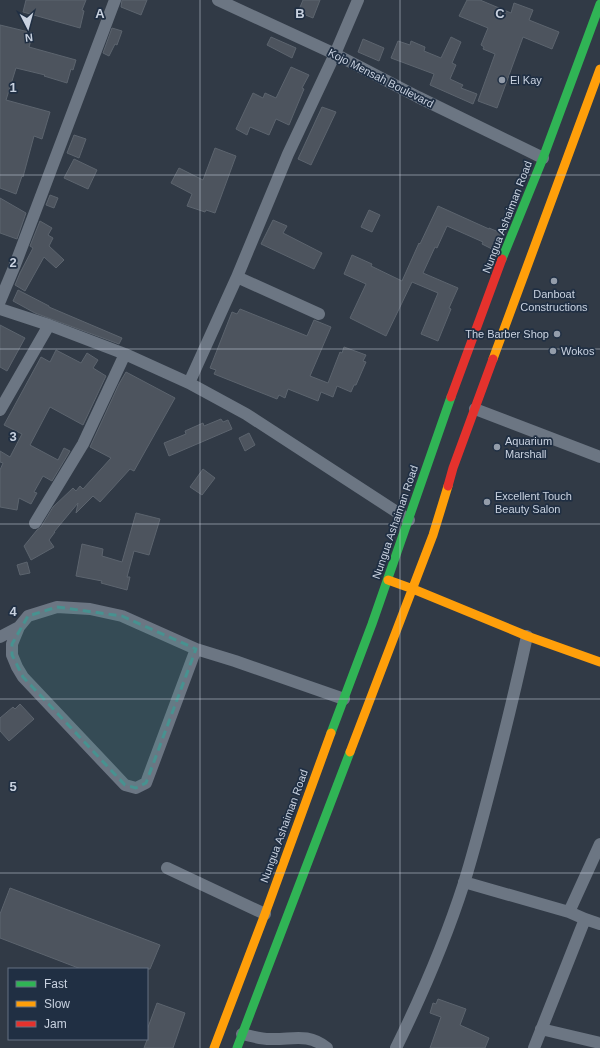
<svg xmlns="http://www.w3.org/2000/svg" width="600" height="1048" font-family="Helvetica,sans-serif">
<style>
.building{fill:#4d545e;stroke:#5c646e}
.lines{fill:none;stroke-linecap:round;stroke-linejoin:round}
.street{stroke:#6c7683;stroke-width:12}
.fast{stroke:#30b455;stroke-width:9}
.slow{stroke:#ff9f0a;stroke-width:9}
.jam{stroke:#e5322d;stroke-width:9}
.marked{fill:#479290;fill-opacity:0.2;stroke:#479290;stroke-width:3;stroke-dasharray:8 5;stroke-linejoin:round}
.grid{fill:none;stroke:#c9d2e0;stroke-width:1;stroke-opacity:0.55}
.poi-dot{fill:#949daa;stroke:#202f43;stroke-width:1.5}
.labels{text-anchor:middle;dominant-baseline:central;stroke-width:3.5;stroke-linejoin:round;paint-order:stroke}
.street-label{font-size:11px;fill:#c9d2e0;stroke:#202f43}
.poi-label{font-size:11px;fill:#c9d2e0;stroke:#202f43;text-anchor:start}
.grid-label{font-size:13px;text-anchor:middle;font-weight:bold;fill:#c9d2e0;stroke:#202f43;stroke-width:3.5;stroke-linejoin:round;paint-order:stroke}
</style>
<rect width="100%" height="100%" fill="#313a46"/>
<!-- building -->
<path class="building" d="M26,0H86L82,10L84,11L80,28L23,12Z
M122,0H147L141,15L121,7Z
M303,0H320L313,18L298,12Z
M467,0H480L511,13L514,3L533,10L529,20L559,32L552,49L523,37L497,108L478,101L495,54L483,49L484,47L481,45L488,28L459,16Z
M0,25L33,33L29,47L76,60L73,70L71,69L67,83L44,76L45,75L16,68L6,100L50,112L42,139L34,136L23,177L22,176L16,194L0,188Z
M112,28L122,31L117,45L115,44L109,56L103,53Z
M271,37L296,48L292,58L267,45Z
M451,37L461,42L452,63L456,65L450,79L463,85L461,88L477,94L473,104L430,85L434,74L391,58L398,41L410,45L411,41L425,47L424,51L441,58Z
M363,39L384,48L379,61L358,52Z
M291,67L309,75L302,88L304,89L289,125L276,119L269,135L250,127L247,135L236,129L253,93L263,98L265,93L276,98Z
M322,107L336,112L311,165L298,159Z
M74,135L86,139L79,158L67,153Z
M215,148L236,156L215,213L206,210L205,212L187,206L192,194L171,183L179,168L203,180Z
M74,159L97,170L88,189L64,178Z
M50,195L58,198L54,208L46,205Z
M0,198L26,213L17,239L0,233Z
M438,206L489,229V228L501,233L494,250L482,244L483,242L447,226L437,248L435,247L423,273L458,288L449,308L451,309L438,341L421,334L438,293L412,282L386,336L350,318L366,284L344,274L352,255L372,264L371,266L402,281L419,243L420,244Z
M369,210L380,215L372,232L361,227Z
M273,220L287,226L283,233L322,253L314,269L261,244Z
M40,221L52,228L48,235L53,238L49,246L64,260L56,268L44,257L25,291L15,285L20,273L33,248L30,246Z
M18,290L49,306V307L122,338L119,344L35,313L13,301Z
M240,309L307,336L314,320L331,327L310,376L328,383L340,352L342,353L344,347L366,355L363,361L366,362L356,385H354L351,392L337,386L333,397L321,392L318,401L288,389L285,398L279,395L277,399L214,374L216,370L210,368L232,312L237,314Z
M0,325L25,338L7,371L0,367Z
M56,350L81,363L87,353L98,360L93,368L106,376L83,425L50,407L30,445L58,460L64,448L70,451L52,481L43,476L34,492L37,493L31,504L19,498L17,510L0,507V470L3,463L0,462V451L10,457L22,434L4,425L41,357L50,362Z
M126,372L175,398L134,471L130,469L100,502L93,496L76,513L78,503L54,532H55L49,540L54,547L31,560L24,546L37,530L41,527L53,507L73,488L76,491L80,486L83,489L111,458L90,447L119,384Z
M221,419L223,422L228,420L232,429L169,456L164,443L186,434L185,431L203,423L204,426Z
M249,433L255,445L245,451L239,438Z
M203,469L215,478L202,495L190,487Z
M136,513L160,519L149,555L134,551L127,577H130L127,590L101,583L102,581L76,576L82,544L103,549L102,556L122,562Z
M27,562L30,573L20,575L17,565Z
M20,704L34,719L9,741L0,731V718L13,707L15,709Z
M10,888L160,945L150,969H81L0,938V914Z
M438,999L466,1009L460,1025L489,1038L485,1048H430L441,1017L430,1013L433,1003L436,1004Z
M157,1003L185,1013L173,1048H144L147,1040V1030Z"/>
<g class="lines">
<!-- street -->
<path class="street" d="M218,0L335,54L418,97L543,158
M237,277L319,314
M0,301L15,265L115,0
M0,309L49,325L125,354L189,383L246,414L409,520
M189,383L237,277L288,154L335,54L358,0
M475,409L600,457
M0,410L49,325
M35,523L83,444L125,354
M0,637L19,627
M196,649L146,783L136,788L125,785L23,677L17,667L12,655V644L19,627L28,616L57,607L90,609L122,616L196,649L235,661L344,699
M167,868L265,914
M464,882L569,912L585,919L600,924
M569,912L600,844
M541,1029L600,1043
M242,1034C251,1036 260,1039 270,1039C292,1040 307,1032 327,1048
M396,1048C422,995 446,939 464,883C471,861 477,838 483,816C499,756 514,696 527,636
M534,1048L585,919"/>
<!-- fast -->
<path class="fast" d="M502,259L543,158L600,4
M331,733L372,624L451,397
M237,1048L350,752"/>
<!-- slow -->
<path class="slow" d="M493,359L600,69
M388,580L413,589L527,636L600,662
M350,752L433,535L448,486
M214,1048L265,914L331,733"/>
<!-- jam -->
<path class="jam" d="M451,397L502,259
M448,486L453,468L493,359"/>
</g>
<!-- marked area -->
<path class="marked" d="M57,607L122,616L196,649L146,783L136,788L125,785L23,677L12,655V644L28,616Z"/>
<!-- grid -->
<path class="grid" d="M200,0V1048M400,0V1048M0,175H600M0,349H600M0,524H600M0,699H600M0,873H600"/>
<!-- markers -->
<g class="poi-dot">
<circle cx="502" cy="80" r="4"/>
<circle cx="554" cy="281" r="4"/>
<circle cx="557" cy="334" r="4"/>
<circle cx="553" cy="351" r="4"/>
<circle cx="497" cy="447" r="4"/>
<circle cx="487" cy="502" r="4"/>
</g>
<g class="labels">
<!-- street labels -->
<g class="street-label">
<text transform="translate(381 78) rotate(27)">Kojo Mensah Boulevard</text>
<text transform="translate(507 217) rotate(-69)">Nungua Ashaiman Road</text>
<text transform="translate(395 522) rotate(-71)">Nungua Ashaiman Road</text>
<text transform="translate(284 826) rotate(-70)">Nungua Ashaiman Road</text>
</g>
<!-- poi labels -->
<g class="poi-label">
<text x="510" y="80">El Kay</text>
<text x="554" y="294" text-anchor="middle">Danboat<tspan x="554" dy="13">Constructions</tspan></text>
<text x="549" y="334" text-anchor="end">The Barber Shop</text>
<text x="561" y="351">Wokos</text>
<text x="505" y="441">Aquarium<tspan x="505" dy="13">Marshall</tspan></text>
<text x="495" y="496">Excellent Touch<tspan x="495" dy="13">Beauty Salon</tspan></text>
</g>
</g>
<g class="grid-label">
<text x="100" y="18">A</text>
<text x="300" y="18">B</text>
<text x="500" y="18">C</text>
<text x="13" y="92">1</text>
<text x="13" y="267">2</text>
<text x="13" y="441">3</text>
<text x="13" y="616">4</text>
<text x="13" y="791">5</text>
</g>
<!-- legend -->
<rect x="8" y="968" width="140" height="72" fill="#202f43" stroke="#647082"/>
<rect x="16" y="981" width="20" height="6" fill="#30b455" stroke="#647082"/>
<text x="44" y="988" font-size="12" fill="#c9d2e0">Fast</text>
<rect x="16" y="1001" width="20" height="6" fill="#ff9f0a" stroke="#647082"/>
<text x="44" y="1008" font-size="12" fill="#c9d2e0">Slow</text>
<rect x="16" y="1021" width="20" height="6" fill="#e5322d" stroke="#647082"/>
<text x="44" y="1028" font-size="12" fill="#c9d2e0">Jam</text>
<!-- north arrow -->
<g transform="translate(28 28) rotate(174)" stroke="#202f43" stroke-width="3" paint-order="stroke">
<path d="M0-3L7 15L0 10L-7 15Z" fill="#c9d2e0"/>
<text y="-6" font-size="11" font-weight="bold" text-anchor="middle" fill="#c9d2e0">N</text>
</g>
</svg>
